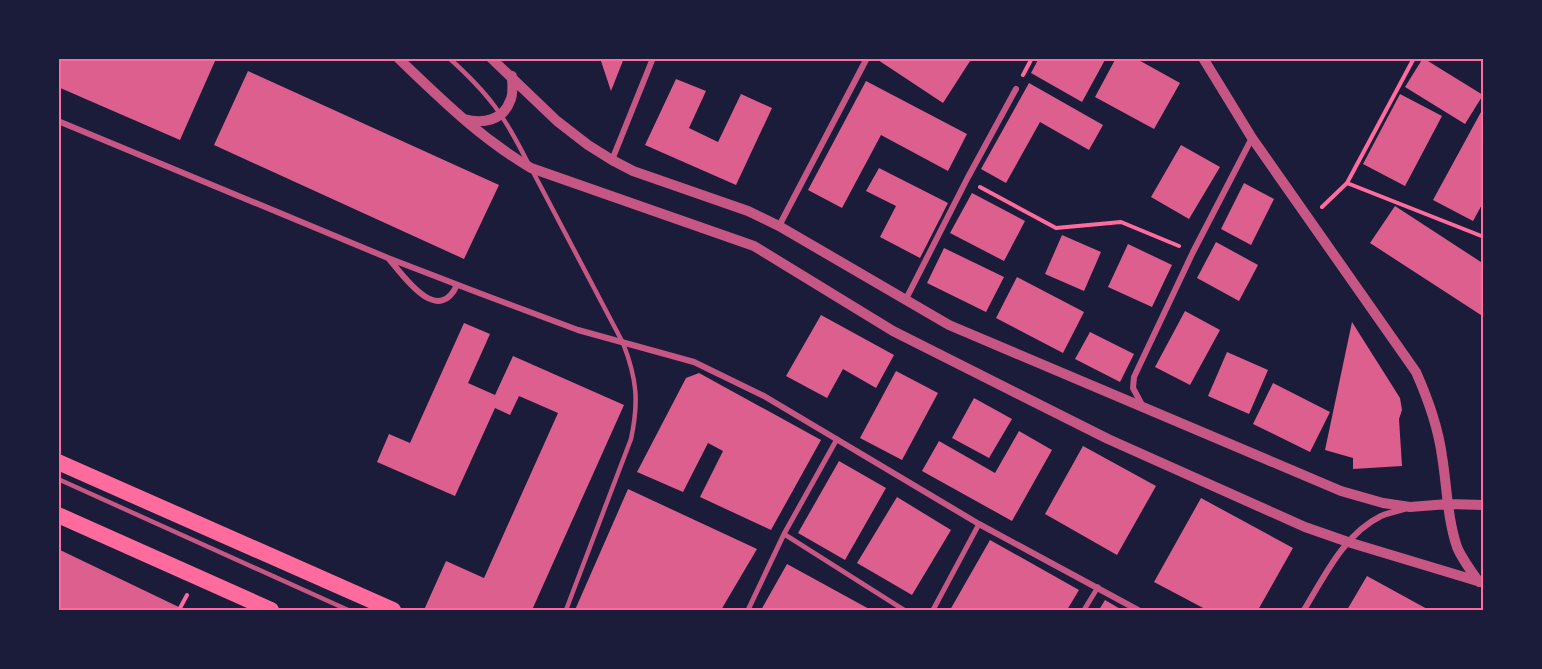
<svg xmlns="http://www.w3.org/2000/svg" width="1542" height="669" font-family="'PT Sans',sans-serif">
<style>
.building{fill:#dd5f8e}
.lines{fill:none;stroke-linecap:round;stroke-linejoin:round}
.path{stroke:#ff6b9d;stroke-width:4}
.service{stroke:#c65784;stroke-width:4.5}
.pedestrian{stroke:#c65784;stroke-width:5}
.minor{stroke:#c65784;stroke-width:6}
.tertiary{stroke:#c65784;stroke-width:10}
.trunk{stroke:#ff6b9d;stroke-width:16}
.neatline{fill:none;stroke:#ff6b9d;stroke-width:2}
</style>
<rect width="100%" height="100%" fill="#1b1b3a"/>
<!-- building -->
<path class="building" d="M58,58H210L215,61L180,140L58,87Z
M600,58H624L611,91Z
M879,58H972L943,103L878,60Z
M1039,58H1106L1082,102L1031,73Z
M1116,58H1135L1180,83L1154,129L1095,97Z
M1423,58L1483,95L1465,124L1405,87Z
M248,71L499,185L464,259L214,145Z
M676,79L706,91L689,128L718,142L741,94L772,108L736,185L645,145Z
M866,81L967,134L948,171L881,135L842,208L808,190Z
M1029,83L1103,125L1089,150L1040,122L1006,183L981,169Z
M1400,94L1442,116L1405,186L1363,164Z
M1481,112L1484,114V201L1473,221L1433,200Z
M1181,145L1220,167L1189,219L1151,197Z
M879,168L948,203L920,258L880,237L896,206L866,191Z
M1244,183L1274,199L1251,245L1221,229Z
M972,193L1025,221L1004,261L950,233Z
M1395,206L1484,264V317L1370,243Z
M1062,235L1101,252L1084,291L1045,274Z
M1216,242L1258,265L1239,301L1197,278Z
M1128,244L1172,265L1152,307L1108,287Z
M944,248L1004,277L986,312L927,283Z
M1017,277L1084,312L1063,353L996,318Z
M1185,311L1220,330L1190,385L1155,367Z
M821,315L894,355L876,388L843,369L827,398L786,376Z
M1352,322L1400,398L1402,410L1399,419L1402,466L1353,469V458L1325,450Z
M464,323L490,334L468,383L495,395L513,356L624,405L532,610H424L446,561L484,578L558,413L519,396L510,415L495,408L455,496L377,462L389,434L410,443Z
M1090,332L1134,354L1120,382L1075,359Z
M1227,352L1268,370L1249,414L1208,396Z
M896,371L938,393L902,460L860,438Z
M699,373L821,440L771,530L700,497L723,451L708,443L683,492L637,472L686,378Z
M1273,383L1330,412L1310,452L1253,424Z
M974,398L1012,419L989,458L952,438Z
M1019,431L1052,450L1012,521L922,471L939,441L995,473Z
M1083,446L1156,486L1117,555L1045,514Z
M839,461L886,488L845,560L798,533Z
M628,489L757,549L721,610H575Z
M897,497L951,530L912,595L857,563Z
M1201,498L1293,548L1258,610H1207L1154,582Z
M990,540L1079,590L1067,610H950Z
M58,549L185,610H58Z
M787,564L871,610H761Z
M1367,576L1429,610H1347Z
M1105,600L1122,610H1099Z"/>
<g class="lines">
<!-- path -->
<path class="path" d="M1023,75L1032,58
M1347,183L1484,237
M980,187L1056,228L1121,222L1179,246
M1322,207L1347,183L1414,58
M179,610L187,595"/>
<!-- service -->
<path class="service" d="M449,58C489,94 504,115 528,163
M532,170L623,343C637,379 639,402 631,439L566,610
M58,479L348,610"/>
<!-- pedestrian -->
<path class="pedestrian" d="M784,534L904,610
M748,610L784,534L837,439
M933,610L979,524
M1084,610L1098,587"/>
<!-- minor -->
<path class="minor" d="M58,121L388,258L479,293L578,330L694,362L764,396L979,524L1138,610
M612,160L653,58
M779,226L867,58
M389,259C404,277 438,326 457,285
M905,301L967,179L1016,89
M1141,403L1133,388L1134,377L1193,252L1252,138
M1304,610C1324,577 1344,534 1381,516C1388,513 1396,511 1404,509"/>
<!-- tertiary -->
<path class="tertiary" d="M398,58C442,100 479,137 531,168L754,246L893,331L1108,439L1305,527L1348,542L1484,583
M491,58L557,121L588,145L612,160L633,171L748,211L779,226L949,325L1341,491L1383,503L1410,507L1448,504L1484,505
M1203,58L1252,138L1416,372C1428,399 1438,426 1442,456C1447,486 1447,517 1457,547C1462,559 1471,571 1479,582
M464,119C482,124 503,121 510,101C514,94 512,84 512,76"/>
<!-- trunk -->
<path class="trunk" d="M58,462L393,610
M58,515L271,610"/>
</g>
<!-- border -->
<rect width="1542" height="669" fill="none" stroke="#1b1b3a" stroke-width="120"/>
<rect x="60" y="60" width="1422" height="549" class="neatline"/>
</svg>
